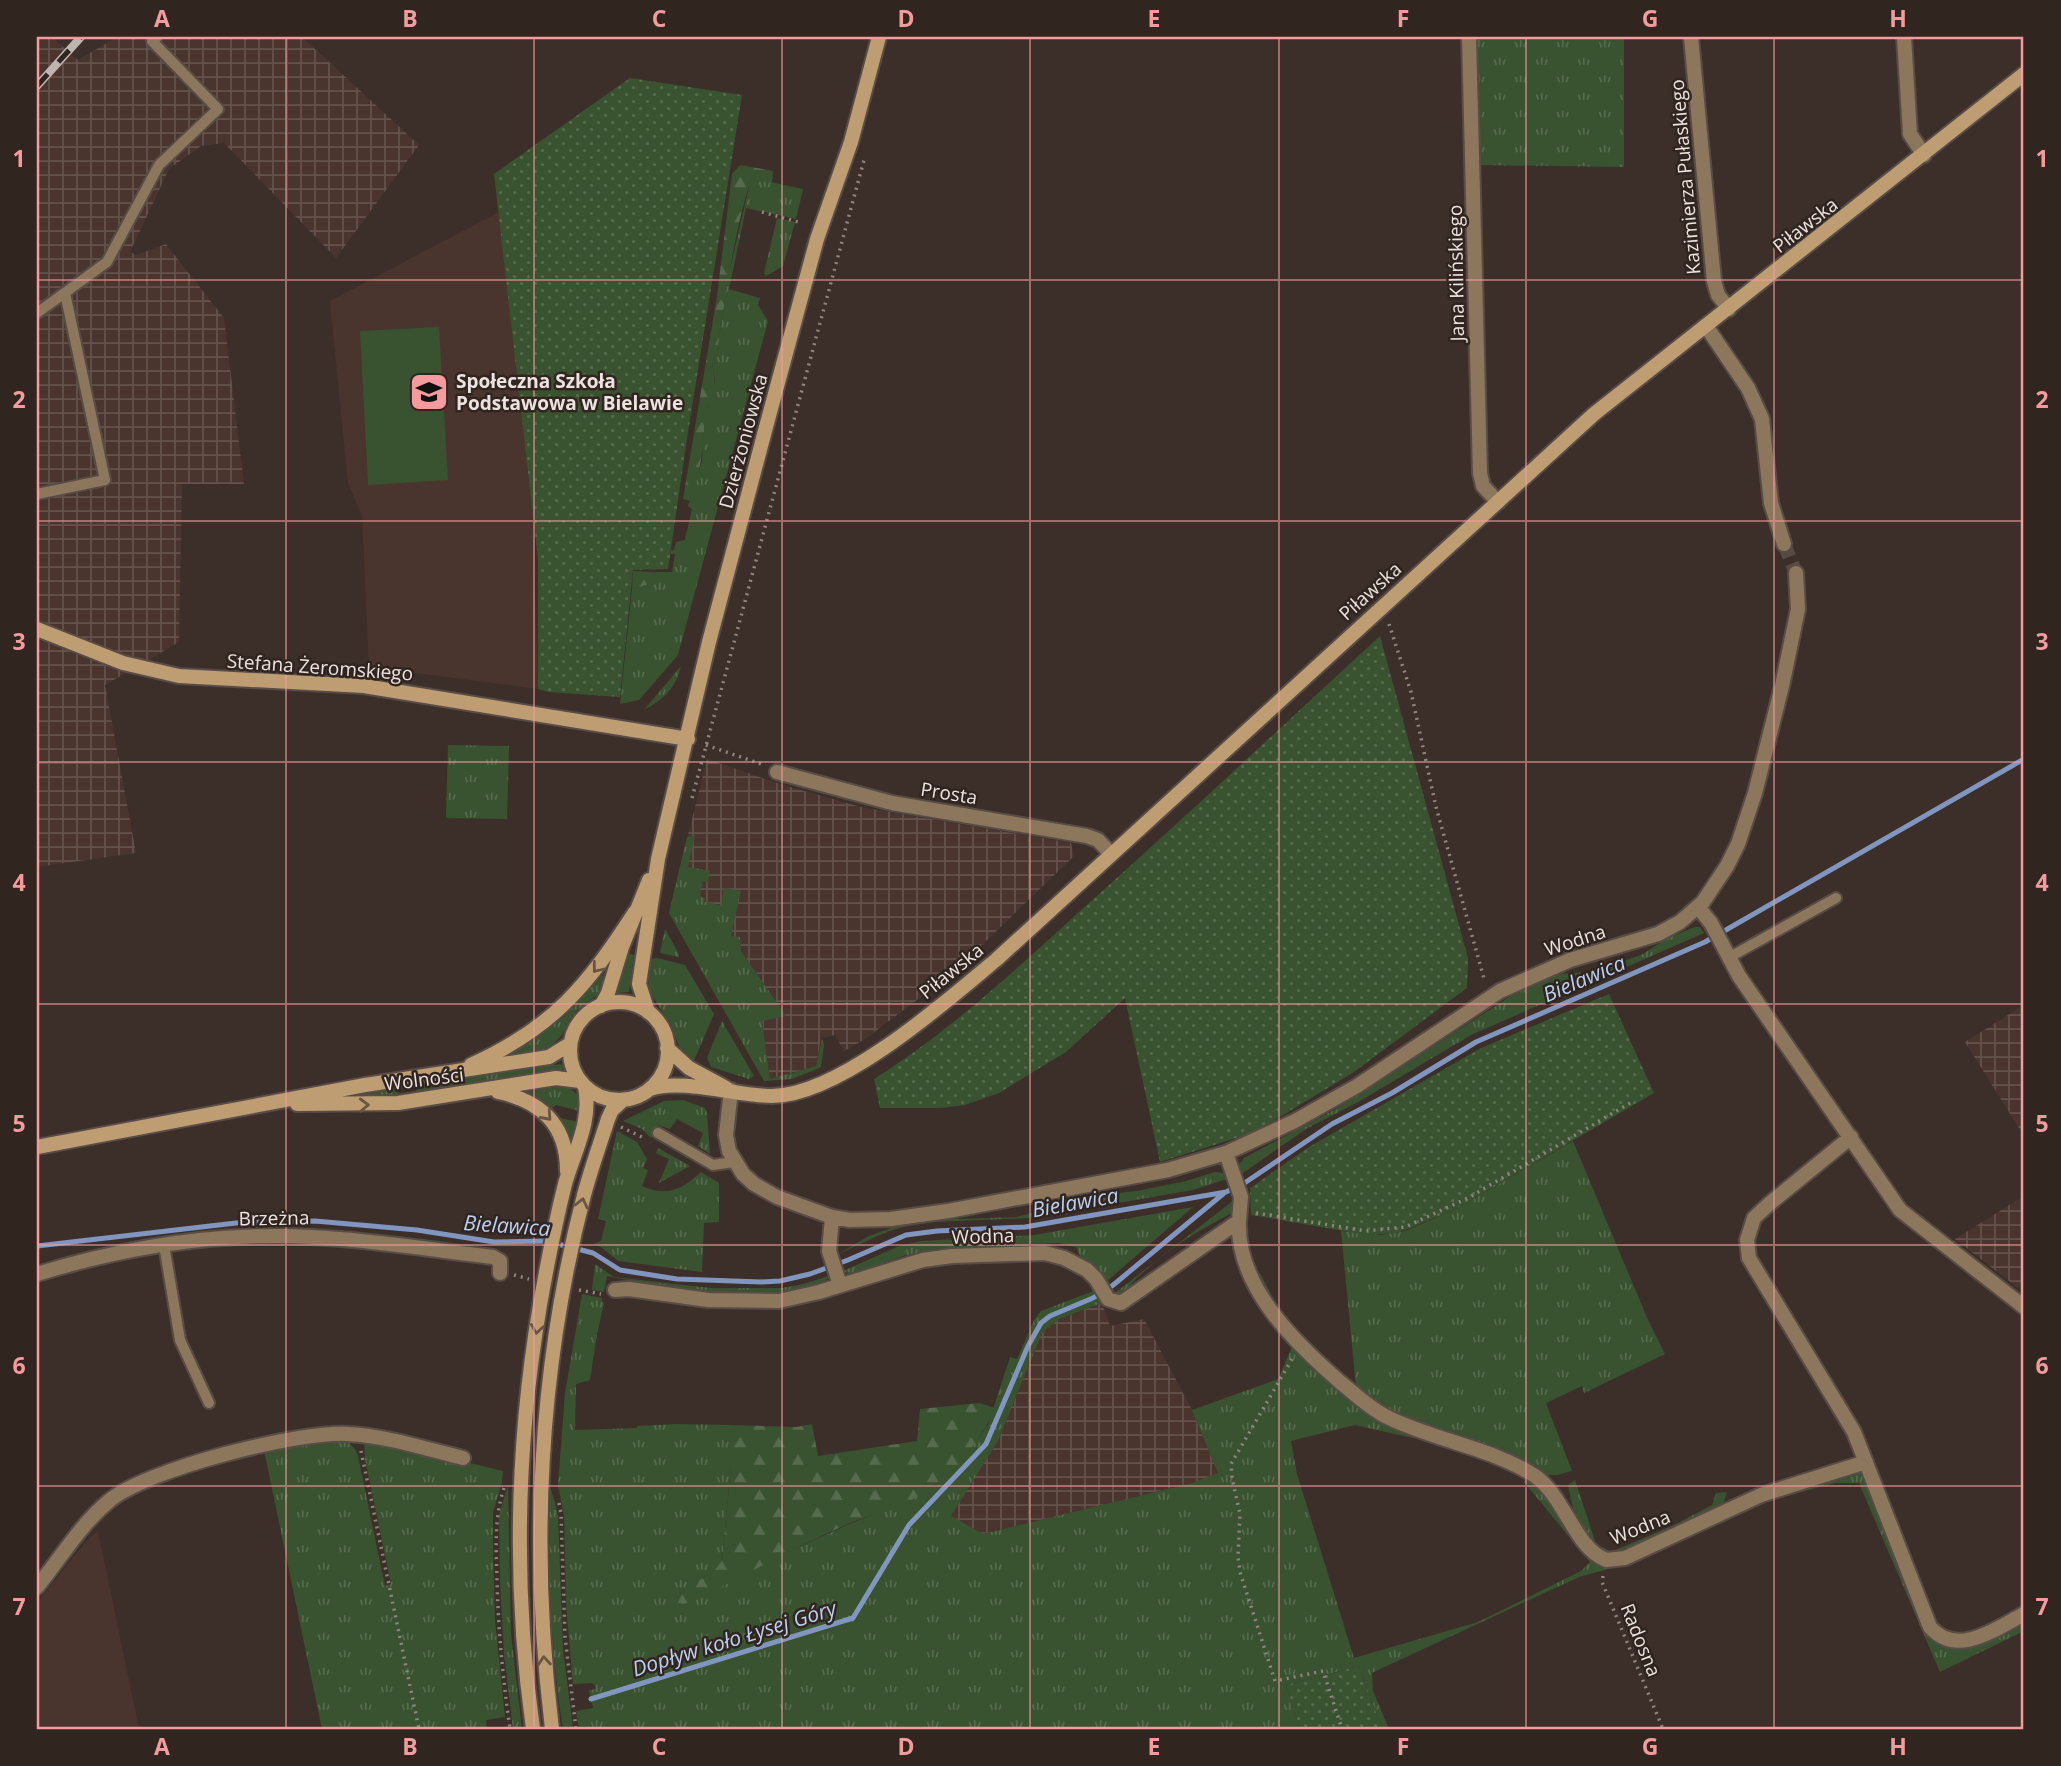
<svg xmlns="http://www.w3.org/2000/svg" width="2061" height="1766" font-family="'Open Sans',sans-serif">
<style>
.built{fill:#49352d}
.industrial{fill:url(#industrial-grid)}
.grass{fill:url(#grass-tufts)}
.forest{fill:url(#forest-firs)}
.garden{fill:url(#garden-dots)}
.pitch{fill:#39522f}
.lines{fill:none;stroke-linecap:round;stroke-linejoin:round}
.stream{stroke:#8096bf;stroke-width:5}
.street-tunnel{stroke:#564a44;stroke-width:14;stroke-dasharray:14 7;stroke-linecap:butt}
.lane-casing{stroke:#584c46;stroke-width:14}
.street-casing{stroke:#584c46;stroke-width:18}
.secondary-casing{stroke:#584c46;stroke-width:18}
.path{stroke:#8f847f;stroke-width:3.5;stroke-dasharray:2 5;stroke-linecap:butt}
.lane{stroke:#8c775d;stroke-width:10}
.street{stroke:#8c775d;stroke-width:14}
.secondary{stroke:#be9d73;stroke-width:14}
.rail-casing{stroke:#beb4b0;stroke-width:8}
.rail{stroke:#31251f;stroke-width:5;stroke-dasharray:16;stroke-linecap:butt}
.oneway{stroke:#695541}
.grid{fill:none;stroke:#f59b9e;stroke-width:2;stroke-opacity:0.55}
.labels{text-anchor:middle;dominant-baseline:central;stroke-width:5;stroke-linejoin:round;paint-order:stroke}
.street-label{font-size:19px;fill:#ece3e0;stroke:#31251f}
.poi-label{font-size:19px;font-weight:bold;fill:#ece3e0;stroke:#31251f;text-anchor:start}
.water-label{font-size:21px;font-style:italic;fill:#bacff1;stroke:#31251f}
.neatline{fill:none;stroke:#f59b9e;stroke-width:2.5}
.grid-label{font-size:23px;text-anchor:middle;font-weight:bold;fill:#f59b9e}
</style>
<defs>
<pattern id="industrial-grid" width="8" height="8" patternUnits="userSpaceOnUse" patternTransform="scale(1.75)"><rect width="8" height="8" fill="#49352d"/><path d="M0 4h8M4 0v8" fill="none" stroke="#63524b"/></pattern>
<pattern id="grass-tufts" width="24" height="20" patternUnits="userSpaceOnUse" patternTransform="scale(1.75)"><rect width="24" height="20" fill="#39522f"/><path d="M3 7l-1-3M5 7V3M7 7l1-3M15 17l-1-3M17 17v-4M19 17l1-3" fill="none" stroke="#566b4d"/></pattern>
<pattern id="forest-firs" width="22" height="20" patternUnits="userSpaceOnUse" patternTransform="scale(1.75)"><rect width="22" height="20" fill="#39522f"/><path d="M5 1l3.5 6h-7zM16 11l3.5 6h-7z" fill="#566b4d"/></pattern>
<pattern id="garden-dots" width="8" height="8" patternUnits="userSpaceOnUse" patternTransform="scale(1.75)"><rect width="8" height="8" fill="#39522f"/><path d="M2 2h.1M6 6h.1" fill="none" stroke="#566b4d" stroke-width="1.8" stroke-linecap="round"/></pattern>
</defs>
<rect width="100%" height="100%" fill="#3c2f29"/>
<!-- built -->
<path class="built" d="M499,212L532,499L538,689L369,667L362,515L348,483L330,301Z
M98,1531L139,1729H37V1603L83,1545Z"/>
<!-- industrial -->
<path class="industrial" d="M37,37H52L78,60L117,37H302L419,145L336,258L224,143L201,146L169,169L130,252L136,255L166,244L224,318L244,484H182L179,642L105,685L136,853L37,867Z
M707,759L780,784L861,807L1071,843L1074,856L954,972L865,1039L844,1051L835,1035L821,1038L816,1066L770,1079L762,1020L786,1016L741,951L740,942L731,936L670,907Z
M2024,1005V1136L1965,1042Z
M2024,1196V1280L2018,1288L1955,1239Z
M1102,1303L1110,1326L1144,1319L1192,1410L1218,1473L1192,1483L983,1534L951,1516L998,1441L1042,1333L1059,1319Z"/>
<!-- grass -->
<path class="grass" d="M1477,37H1675L1624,39V167L1480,165Z
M751,178L803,189L796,219L746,208L729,289L760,298L758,305L768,321L678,655L639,700L620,704L632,589L652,583L655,572H672L675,554H671V550H674L676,542L685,540L692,509L688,506L689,502L693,501L696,479L702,461L704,424L715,381L712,361L717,353L728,278Z
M777,218L795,222L783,266L766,276L764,273Z
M681,666C676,688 663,700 644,710Z
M448,745L509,746L507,819L446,818Z
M695,836L688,867L710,871L708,882L703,881L700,896L705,898L704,902L721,905L724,888L741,891L731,936L740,937L741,951L786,1016L762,1021L770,1079L816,1066L822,1038L824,1046L821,1067L817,1069L792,1079L764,1081L669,913L687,837Z
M1695,927H1700L1704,933L1471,1035L1360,1101L1306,1129L1240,1175L1239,1165L1244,1158L1334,1110L1514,994L1557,974L1590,972L1641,955L1668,938Z
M665,929L679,954V957L660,953Z
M626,953L634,955L629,992L617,993Z
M657,958L685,965L714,1014L693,1063L681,1051L671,1025L649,991L648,973L650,959Z
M608,969L602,991L576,1011L562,1035L553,1044L541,1051L507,1055L564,1017Z
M722,1021L754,1076L749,1079L711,1067L707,1058Z
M560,1064L564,1066L563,1070L417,1094L415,1084Z
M560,1086L568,1087L578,1095L580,1111L556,1105L552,1108L527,1092Z
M398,1087L399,1095L332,1099V1097Z
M683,1100L705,1108L707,1113L710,1154L698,1146L703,1133L677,1119L670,1129L658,1125L651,1138L642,1129L623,1121L664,1101Z
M560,1118L578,1122L571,1145Z
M617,1131L637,1142L647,1159L643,1168L648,1170L642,1186C666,1197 682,1190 701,1172L719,1183V1222L704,1223L702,1272L618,1261L601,1247L593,1244L601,1241L606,1221L598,1219Z
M1573,1141L1648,1320L1665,1354L1584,1393L1582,1386L1546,1403L1572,1471L1557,1475H1546L1522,1461L1412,1423L1380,1408L1335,1372L1290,1329L1273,1303L1258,1276L1260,1273L1279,1310L1288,1320L1356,1387L1341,1231L1380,1235L1405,1231L1456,1209Z
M658,1148L690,1166L659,1183L669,1159L656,1153Z
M1215,1172L1223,1173L1227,1179L1193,1190L1031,1218L932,1222L908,1226L889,1231L838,1254L869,1236L897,1226L932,1220L1017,1217L1091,1196L1137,1191L1186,1181Z
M1234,1200L1232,1213C1199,1230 1165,1251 1139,1276C1130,1284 1126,1295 1113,1294L1082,1260L1076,1247L1058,1243L935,1249L903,1256L851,1275L843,1271L897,1247L920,1241L1034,1235L1193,1207L1108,1280L1115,1293Z
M595,1264L614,1277L711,1288H781L799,1285L829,1276V1278C823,1284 813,1285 805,1288C745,1304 667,1287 607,1276L604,1292L592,1290Z
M1096,1290L1102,1303L1059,1319L1042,1333L998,1441L951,1516L983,1534L1192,1483L1218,1473L1192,1410L1278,1379L1293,1345L1361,1405L1513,1471L1511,1473L1495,1464L1435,1443L1355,1425L1291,1441L1297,1474L1354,1658L1478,1622L1581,1571L1590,1562L1524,1482L1526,1479L1540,1491L1603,1563L1770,1497L1857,1472L1862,1475L1882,1524L1898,1554L1925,1628L1950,1646L1960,1647L1974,1646L2024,1621V1631L1940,1672L1859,1483H1835L1771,1500L1634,1562L1579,1577L1378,1670L1372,1673L1373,1691L1389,1729H1382L1359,1666L1286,1685L1300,1729H579L576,1711L593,1708L589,1691L596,1688L593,1683L573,1684L566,1605L564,1516L558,1485L565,1393L582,1294L602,1298V1302L604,1303L597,1334L590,1380L576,1384L575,1430L637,1428V1426L677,1424L731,1425V1467L722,1560L717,1569L679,1594L728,1583L760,1565L847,1525L899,1504L935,1485L970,1450L988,1425L1010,1357L1017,1359L1034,1320L1041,1311Z
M346,1440L355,1449L358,1456L385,1586L391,1584L365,1459L364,1441L383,1442L503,1471L502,1483L493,1512V1547L495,1621L505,1717L486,1720L487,1729H322L264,1450L303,1441Z
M1575,1480L1596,1544L1611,1552L1672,1526L1712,1505L1716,1493L1727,1492L1723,1505L1637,1549L1612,1555C1581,1539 1574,1519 1568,1485Z
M508,1485L511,1634L522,1729H513L504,1654L500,1581L499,1515Z
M550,1485L558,1515L563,1649L573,1729H563C550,1649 548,1566 550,1485Z"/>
<!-- forest -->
<path class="forest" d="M740,165L773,171L772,183L751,179C733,236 726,295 717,353L712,362C714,376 718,394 708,407L707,420L704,424C705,451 697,475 693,502L683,499L717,296L732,174Z
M633,571L655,572L653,583L632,589Z
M980,1403L995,1408C981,1442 954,1473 923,1493C901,1507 872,1514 848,1524C796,1547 745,1575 694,1601L683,1604L676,1602C679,1585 713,1579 722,1560L731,1467V1425L796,1427L812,1424L818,1456L917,1441L920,1409Z"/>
<!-- garden -->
<path class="garden" d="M630,78L742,95L688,432L668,569L633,570L620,697L548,692L538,689V559L494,174Z
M1380,636L1468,958L1467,988L1354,1072L1255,1132L1160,1162L1125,998L1066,1052L999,1093L965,1105L941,1108H880L874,1079C950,1031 1013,972 1079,912C1181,821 1280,728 1380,636Z
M1609,994L1654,1093L1456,1209L1398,1233L1367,1235L1251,1215L1250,1188L1309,1147L1481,1048Z
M1359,1666L1382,1729H1300L1286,1685Z"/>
<!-- pitch -->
<path class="pitch" d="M439,327L448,480L368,485L360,331Z"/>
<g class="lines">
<!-- stream -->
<path class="stream" d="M37,1246L236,1223L315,1221L417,1230L494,1242L546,1241L593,1253L620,1270L677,1279L761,1282L780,1281L810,1274L848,1260L906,1235L937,1231L1025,1227L1226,1192L1246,1182L1332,1124L1392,1093L1476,1042L1705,942L2024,759
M591,1699L853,1618L909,1525L986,1444L1028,1346L1041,1323L1050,1316L1093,1298L1112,1286L1223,1194"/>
<!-- street-tunnel -->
<path class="street-tunnel" d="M1784,544L1796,573"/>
<!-- lane casing -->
<g class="lane-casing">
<path id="lane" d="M37,313L107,262L159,165L218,109L152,41L157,37
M37,494L105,480L65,293
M1728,958L1836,898
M658,1133L713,1165L734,1162
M164,1245L180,1340L209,1403"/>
</g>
<!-- street casing -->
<g class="street-casing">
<path id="street" d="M1469,37L1480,473L1483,486L1498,502
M1691,37L1714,281L1718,295L1729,309
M1904,37L1910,134L1924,155
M1706,326L1748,388L1762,419L1771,503L1784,544
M777,772L892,803L1087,836L1098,840L1111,854
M1698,907L1711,923L1739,976L1900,1210L2024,1307
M731,1090L726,1135L729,1151L743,1174L754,1184L777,1197L832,1217L850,1220L891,1219L948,1211L1168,1170L1226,1153L1295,1121L1357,1086L1500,991L1570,960L1658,934L1680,922L1703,902L1727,866L1738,844L1755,793L1782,686L1798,609L1796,573
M1851,1137L1769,1204L1754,1218L1747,1240L1749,1258L1854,1432L1930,1627C1957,1658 1995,1629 2024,1614
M832,1217L829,1251L840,1285
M1239,1221C1236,1286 1295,1343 1340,1382C1355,1394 1369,1408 1387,1417C1433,1440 1492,1448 1535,1476C1564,1496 1575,1548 1606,1560L1625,1558L1761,1495L1866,1462
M37,1274C125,1247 220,1232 312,1237C373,1240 433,1250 493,1257L500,1261V1273
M615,1290L629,1289L708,1300L779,1301L819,1292L923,1260L952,1256L1045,1253L1064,1258L1087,1270L1096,1279L1108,1299L1121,1303L1239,1221L1241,1197L1226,1153
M37,1587C60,1559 80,1525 109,1501C147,1469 298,1431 348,1434C387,1436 426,1449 463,1458"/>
</g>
<!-- secondary casing -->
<g class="secondary-casing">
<path id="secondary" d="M37,629L123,663L179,676L364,686L688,739
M570 1051a49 49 0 1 1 98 0a49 49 0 1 1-98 0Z
M601,1006L608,993L622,947L649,880
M648,1012L639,984L658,859L709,642L766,427L817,239L851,142L879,37
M667,1048L689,1068L726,1088
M471,1065C553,1028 587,986 635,912
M650,1089C681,1078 738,1096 772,1096C839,1096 946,1002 997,959L1594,414L2024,74
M498,1092C541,1101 567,1125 567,1171
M297,1104L398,1103L556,1078L580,1081
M37,1147L365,1085L549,1057L570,1044
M533,1729C513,1587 516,1446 540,1305C547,1265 555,1224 565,1184C574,1152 592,1122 585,1087
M552,1729C530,1548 538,1372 584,1195C591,1169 600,1144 608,1119L612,1110L623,1100"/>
</g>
<!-- path -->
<path class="path" d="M762,212L798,222
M1389,624L1411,692L1436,807L1485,982
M706,745L764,765
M692,798L864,160
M621,1127L646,1139
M1256,1213L1366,1231L1405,1227L1468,1198L1630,1103
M514,1275L529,1279
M579,1290L601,1294
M1292,1359L1231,1464L1232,1478L1240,1514L1238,1557L1240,1572L1275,1681L1323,1671L1342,1729
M361,1451L419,1729
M504,1488C494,1519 496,1546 497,1579C498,1629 503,1679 510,1729
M559,1503L561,1514L565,1637L576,1729
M1603,1576L1602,1582L1663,1729"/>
<!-- lane -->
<use href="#lane" class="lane"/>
<!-- street -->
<use href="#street" class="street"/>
<!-- secondary -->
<use href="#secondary" class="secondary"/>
<!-- rail casing -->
<g class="rail-casing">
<path id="rail" d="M37,86L81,37"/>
</g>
<!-- rail -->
<use href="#rail" class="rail"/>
</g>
<!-- one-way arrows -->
<defs><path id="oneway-chevron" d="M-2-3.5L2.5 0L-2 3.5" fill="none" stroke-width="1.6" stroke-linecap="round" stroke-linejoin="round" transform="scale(1.75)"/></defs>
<g class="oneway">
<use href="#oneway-chevron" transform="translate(597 968) rotate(128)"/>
<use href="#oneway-chevron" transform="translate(364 1105) rotate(-2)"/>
<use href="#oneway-chevron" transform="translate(547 1116) rotate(48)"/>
<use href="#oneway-chevron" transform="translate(582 1203) rotate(-77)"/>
<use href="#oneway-chevron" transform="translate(537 1329) rotate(99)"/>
<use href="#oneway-chevron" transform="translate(544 1661) rotate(-95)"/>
</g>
<!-- grid -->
<path class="grid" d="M286,37V1729M534,37V1729M782,37V1729M1030,37V1729M1279,37V1729M1526,37V1729M1774,37V1729M37,280H2024M37,521H2024M37,762H2024M37,1004H2024M37,1245H2024M37,1486H2024"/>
<!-- icons -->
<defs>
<g id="school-square" transform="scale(2.0125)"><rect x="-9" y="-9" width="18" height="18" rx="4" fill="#f59b9e" stroke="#31251f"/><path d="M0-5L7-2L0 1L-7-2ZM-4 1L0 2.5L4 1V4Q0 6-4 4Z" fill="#111"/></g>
</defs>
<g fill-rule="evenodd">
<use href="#school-square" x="429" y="392"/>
</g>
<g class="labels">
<!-- street labels -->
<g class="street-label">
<text transform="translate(1685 177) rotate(-95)">Kazimierza Pułaskiego</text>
<text transform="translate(1805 225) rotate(-38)">Piławska</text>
<text transform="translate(1456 273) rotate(-91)">Jana Kilińskiego</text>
<text transform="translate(743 441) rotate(-75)">Dzierżoniowska</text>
<text transform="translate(1370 591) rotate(-42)">Piławska</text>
<text transform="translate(320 667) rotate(4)">Stefana Żeromskiego</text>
<text transform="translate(949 793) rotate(9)">Prosta</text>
<text transform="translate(1575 940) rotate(-18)">Wodna</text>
<text transform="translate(951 971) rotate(-39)">Piławska</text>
<text transform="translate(424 1079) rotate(-7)">Wolności</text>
<text transform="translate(274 1218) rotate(-1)">Brzeżna</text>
<text transform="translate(983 1236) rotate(-2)">Wodna</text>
<text transform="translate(1640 1527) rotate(-22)">Wodna</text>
<text transform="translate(1641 1640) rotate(68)">Radosna</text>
</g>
<!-- poi labels -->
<g class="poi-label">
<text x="456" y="381">Społeczna Szkoła<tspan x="456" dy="22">Podstawowa w Bielawie</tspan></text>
</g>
<!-- water labels -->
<g class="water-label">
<text transform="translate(1584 978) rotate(-23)">Bielawica</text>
<text transform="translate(1075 1202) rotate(-10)">Bielawica</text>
<text transform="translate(507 1225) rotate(4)">Bielawica</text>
<text transform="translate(734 1638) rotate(-17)">Dopływ koło Łysej Góry</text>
</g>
</g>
<!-- border -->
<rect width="2061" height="1766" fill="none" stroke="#31251f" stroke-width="77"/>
<rect x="38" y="38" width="1984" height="1690" class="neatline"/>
<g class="grid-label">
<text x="162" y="27">A</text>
<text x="410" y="27">B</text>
<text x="659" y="27">C</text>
<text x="906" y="27">D</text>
<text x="1154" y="27">E</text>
<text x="1403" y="27">F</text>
<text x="1650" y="27">G</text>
<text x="1898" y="27">H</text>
<text x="19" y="167">1</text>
<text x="2042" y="167">1</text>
<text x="19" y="408">2</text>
<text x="2042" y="408">2</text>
<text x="19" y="650">3</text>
<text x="2042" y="650">3</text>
<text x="19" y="891">4</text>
<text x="2042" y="891">4</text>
<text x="19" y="1132">5</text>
<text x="2042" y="1132">5</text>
<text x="19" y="1374">6</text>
<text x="2042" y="1374">6</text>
<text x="19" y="1615">7</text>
<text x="2042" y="1615">7</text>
<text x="162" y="1755">A</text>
<text x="410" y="1755">B</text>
<text x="659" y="1755">C</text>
<text x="906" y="1755">D</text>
<text x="1154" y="1755">E</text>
<text x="1403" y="1755">F</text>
<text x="1650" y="1755">G</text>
<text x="1898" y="1755">H</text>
</g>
</svg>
